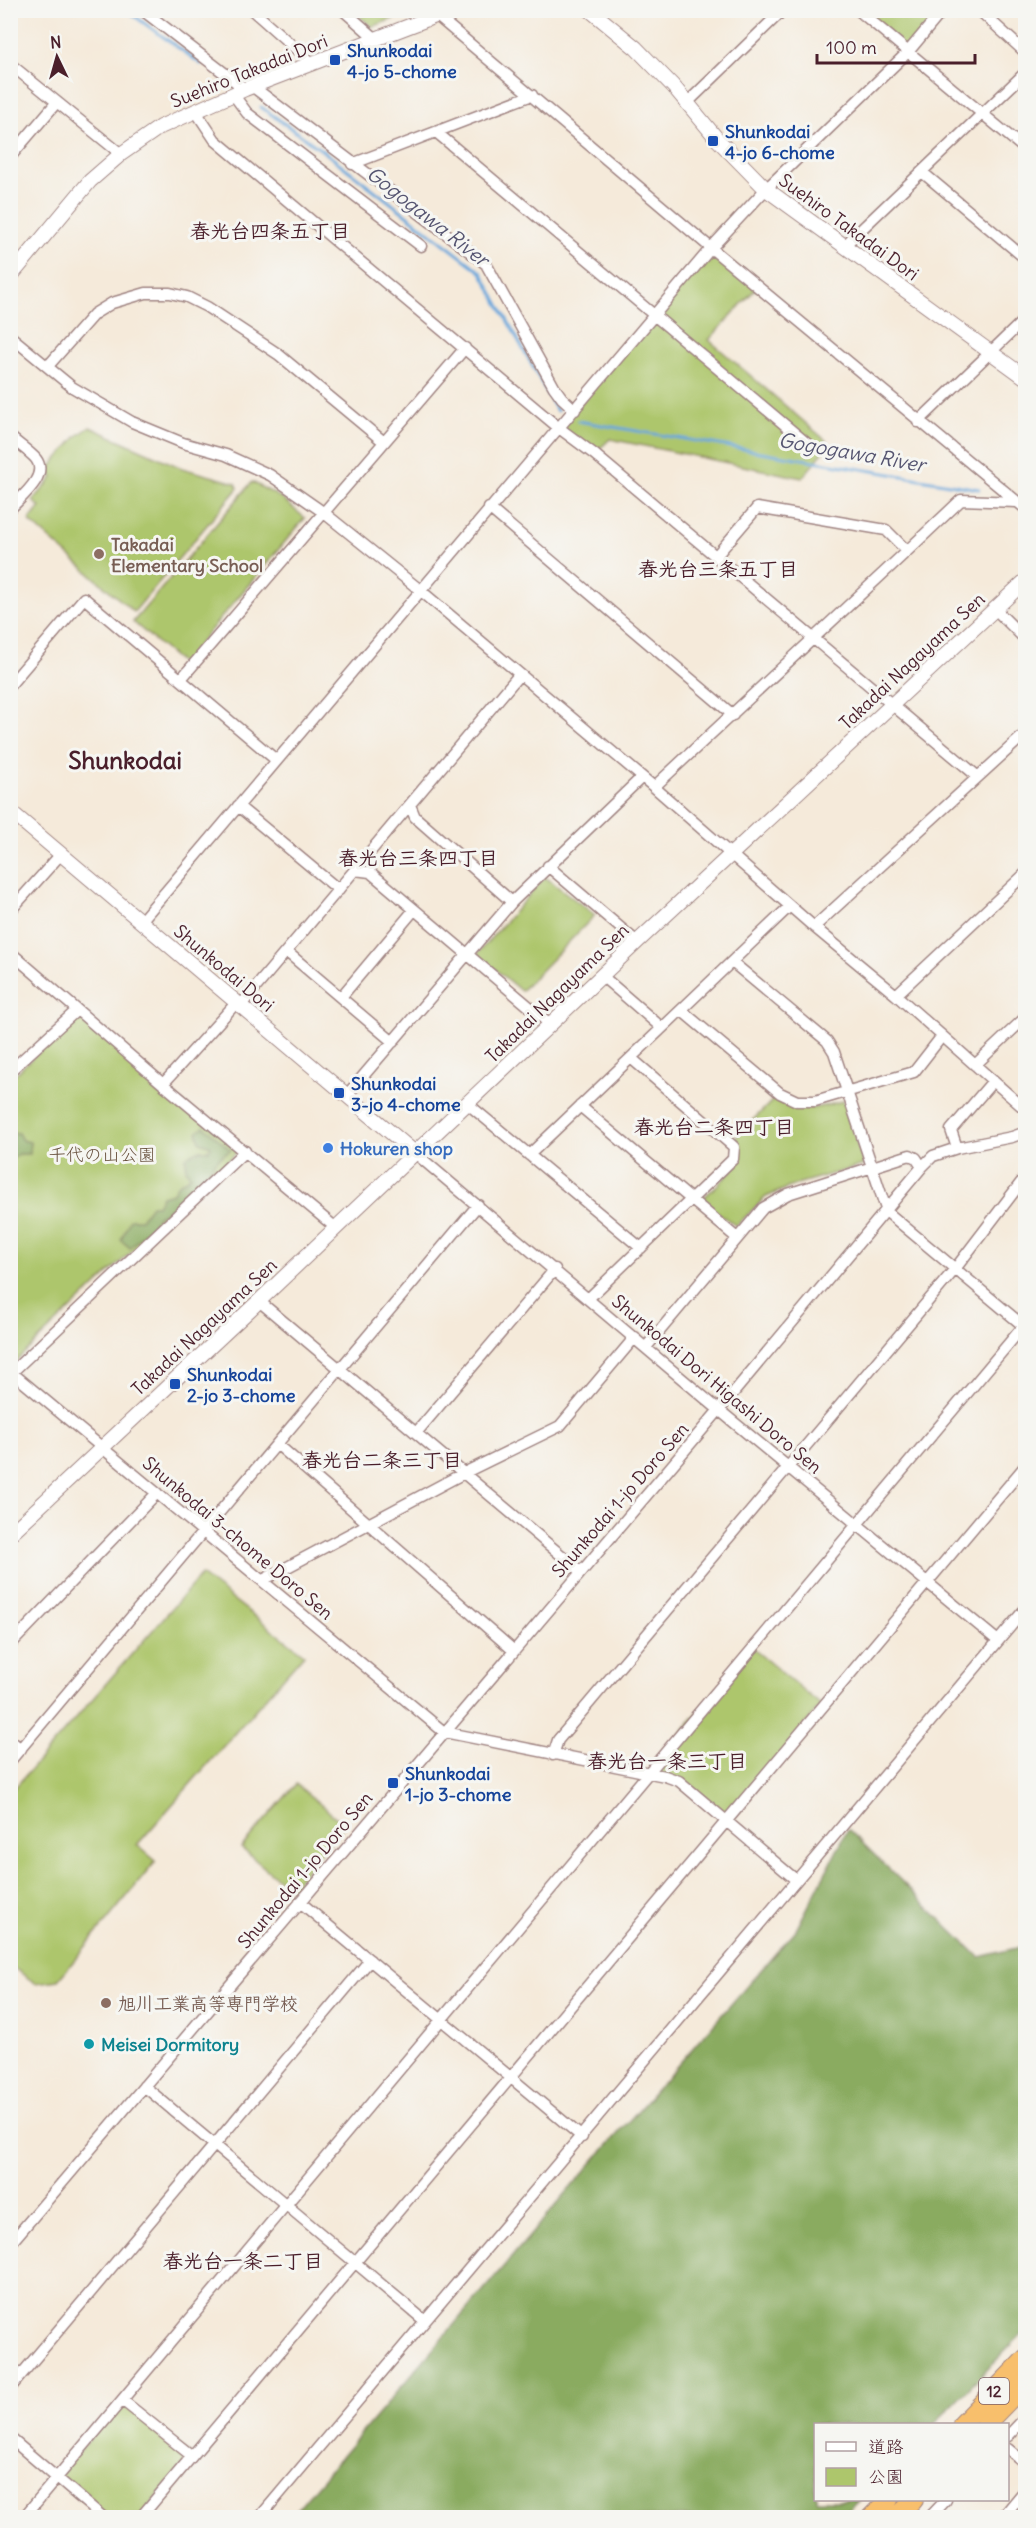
<svg xmlns="http://www.w3.org/2000/svg" width="1036" height="2528" font-family="Delius,'Klee One',sans-serif">
<style>
.green{fill:#adc66c;stroke:#7c724c;stroke-width:1.5}
.forest{fill:#8aab60;stroke:#6a6546;stroke-width:1.5}
.lines{fill:none;stroke-linecap:round;stroke-linejoin:round}
.stream{stroke:#69a7db;stroke-width:3}
.minor-casing{stroke:#a08482;stroke-width:13}
.tertiary-casing{stroke:#a08482;stroke-width:16}
.trunk-casing{stroke:#a08482;stroke-width:20}
.minor{stroke:#fff;stroke-width:10}
.tertiary{stroke:#fff;stroke-width:14}
.trunk{stroke:#f8bf6c;stroke-width:18}
.transit-dot{fill:#1a4fb4;stroke:#f6f6f2;stroke-width:2}
.education-dot{fill:#8d6e63;stroke:#f6f6f2;stroke-width:2}
.shop-dot{fill:#3f7fe0;stroke:#f6f6f2;stroke-width:2}
.culture-dot{fill:#0f9aa8;stroke:#f6f6f2;stroke-width:2}
.labels{text-anchor:middle;dominant-baseline:central;stroke-width:6;stroke-linejoin:round;paint-order:stroke}
.shield{fill:#f6f6f2;stroke:#7e6067;stroke-width:1.5}
.shield-label{font-size:16px;font-weight:bold;fill:#4a1f2b}
.transit-label{font-size:18px;font-weight:bold;fill:#164399;stroke:#f6f6f2;text-anchor:start}
.street-label{font-size:18px;fill:#4a1f2b;stroke:#f6f6f2}
.education-label{font-size:18px;font-weight:bold;fill:#785e54;stroke:#f6f6f2;text-anchor:start}
.shop-label{font-size:18px;font-weight:bold;fill:#366cbe;stroke:#f6f6f2;text-anchor:start}
.park-label{font-size:18px;fill:#68513e;stroke:#f6f6f2}
.culture-label{font-size:18px;font-weight:bold;fill:#0d838f;stroke:#f6f6f2;text-anchor:start}
.water-label{font-size:20px;font-style:italic;fill:#565571;stroke:#f6f6f2}
.neighbourhood-label{font-size:20px;font-weight:bold;fill:#4a1f2b;stroke:#f6f6f2}
.district-label{font-size:24px;font-weight:bold;fill:#4a1f2b;stroke:#f6f6f2}
</style>
<rect width="100%" height="100%" fill="#f6f6f2"/>
<filter id="ink" filterUnits="userSpaceOnUse"><feTurbulence type="fractalNoise" baseFrequency=".0167" numOctaves="2"/><feDisplacementMap in="SourceGraphic" scale="12" xChannelSelector="R" yChannelSelector="G"/><feConvolveMatrix kernelMatrix="1 2 1 2 8 2 1 2 1" color-interpolation-filters="sRGB"/></filter>
<filter id="wash" filterUnits="userSpaceOnUse"><feTurbulence type="fractalNoise" baseFrequency=".008" numOctaves="4" result="noise"/><feDisplacementMap in="SourceGraphic" scale="24" xChannelSelector="R" yChannelSelector="G"/><feGaussianBlur stdDeviation="1.35" result="paint"/><feColorMatrix in="noise" values="0 0 0 0 0 0 0 0 0 0 0 0 0 0 0 0 0 1.4 0 .05"/><feComposite in="paint" operator="in"/></filter>
<g filter="url(#wash)">
<rect width="100%" height="100%" fill="#f5eada"/>
<!-- green -->
<path class="green" d="M353,11H406V14L372,27Z
M858,11H943L908,52Z
M711,248L758,286L709,340L830,444L802,478L610,439L594,454L559,428Z
M90,427L182,468L236,483L238,488L134,612L29,521L40,507L33,501L53,477L47,471L77,436Z
M252,482L280,497L305,518L182,664L133,622Z
M545,877L595,915L521,991L477,954Z
M78,1015L239,1150L14,1363L11,1360V1078Z
M774,1099C802,1113 815,1109 843,1101L864,1165L800,1183L766,1197L736,1226L701,1200C720,1181 746,1167 736,1137Z
M201,1575L304,1654L137,1845L156,1861L58,1980L35,1983L11,1966V1792Z
M751,1647L821,1705L727,1821L679,1781L648,1773Z
M296,1784L345,1825L290,1889L241,1848Z
M122,2400L192,2456L140,2517H104L57,2479Z"/>
<!-- forest -->
<path class="forest" d="M204,1126L231,1150C218,1156 210,1168 202,1180C198,1185 190,1186 186,1191C177,1201 172,1211 158,1216L153,1224L130,1248L121,1240L130,1219H141L151,1205H157L162,1196L173,1193L177,1185L191,1176L186,1170V1157L200,1150H209L211,1146L200,1142L197,1132Z
M11,1132L18,1133L22,1140L30,1142L29,1154H19L11,1160Z
M848,1829L979,1957L1025,1946V2331L934,2424H816V2500H860L842,2517H290L579,2178L796,1930Z"/>
<g class="lines">
<!-- stream -->
<path class="stream" d="M126,10L201,64
M261,107L327,154L481,272L557,411
M578,421L979,489"/>
</g>
</g>
<g filter="url(#ink)">
<g class="lines">
<!-- minor casing -->
<g class="minor-casing">
<path id="minor" d="M146,10L145,12L245,89
M252,10L313,64
M343,10L376,39
M430,10L711,248L1026,509
M858,10L1026,150
M979,10L1026,53
M10,64L121,154
M252,86L486,264L554,387L562,398L575,410
M233,94L247,113L421,246
M687,103L783,10
M195,110L215,140L559,428L594,454L977,776
M436,132L810,446
M10,157L57,102
M352,164L532,95
M922,172L1026,259
M844,246L1026,72
M10,336L72,387L132,422L183,443L226,455L270,475L323,512L420,590L654,787L814,927L896,995L1026,1110
M48,366L94,314L112,303L146,293H170L187,297L207,307L278,354L384,442
M918,422L1026,318
M10,437C18,444 29,451 36,459C49,476 21,497 10,509
M489,508L733,715
M907,551L961,500L1017,502
M995,609L1026,640
M181,679L465,348
M10,685L84,598L276,760
M654,787L907,551L886,530L757,508L716,556
M410,805L415,817L512,902
M238,806L339,890
M548,866L637,942
M355,870L370,872L551,1025
M10,911L61,854
M141,921L711,248L766,189L908,52L943,10
M814,927L1026,733
M10,952L163,1084L336,1228
M287,952L393,1042
M732,962L827,1041L834,1052L887,1212L1026,1328
M602,976L662,1028
M896,995L1026,873
M341,997L414,910
M241,1005L519,675
M681,1010L780,1093L797,1101H815L914,1072L942,1036
M975,1065L1026,1017
M10,1071L77,1010
M163,1084L237,1002
M347,1095L512,902L642,777
M468,1104L641,1248
M580,1106L737,1238
M957,1148L1012,1137L1026,1132
M415,1153L719,1410L998,1641
M529,1155L790,906
M589,1298L733,1159L734,1147L631,1058
M259,1301L580,1571
M647,1346L763,1208L788,1194L910,1155L916,1158L922,1167
M10,1371L444,1732L665,1776L679,1781L796,1880
M10,1374L245,1151
M416,1433L555,1269
M277,1444L513,1650
M263,1580L464,1473L560,1426L635,1337
M10,1645L157,1493
M10,1740L21,1749
M553,1755L558,1740L955,1269L1026,1176
M10,1761L478,1205
M300,1902L582,2137
M144,2086L425,2321
M10,2244L719,1410L922,1167L933,1156L957,1148L951,1130L993,1081
M10,2388L370,1960
M122,2400L192,2456
M1008,2436L1026,2417
M10,2438L104,2518
M1008,2449L1026,2464
M23,2518L1026,1323
M140,2518L1026,1465
M259,2518L1026,1608
M929,2518L946,2500
M1002,2518L1026,2489"/>
</g>
<!-- tertiary casing -->
<g class="tertiary-casing">
<path id="tertiary" d="M590,10L636,48L674,87L718,140L766,189L1026,378
M10,277L90,181L121,154L160,127L245,89L451,10
M10,811L415,1153
M10,1534L259,1301L637,942L1026,580"/>
</g>
<!-- trunk casing -->
<g class="trunk-casing">
<path id="trunk" d="M962,2424L1026,2358
M986,2424L1026,2383
M871,2518L889,2500
M896,2518L914,2500"/>
</g>
<!-- minor -->
<use href="#minor" class="minor"/>
<!-- tertiary -->
<use href="#tertiary" class="tertiary"/>
<!-- trunk -->
<use href="#trunk" class="trunk"/>
</g>
</g>
<!-- markers -->
<g class="transit-dot">
<rect x="329" y="54" width="12" height="12" rx="3"/>
<rect x="707" y="135" width="12" height="12" rx="3"/>
<rect x="333" y="1087" width="12" height="12" rx="3"/>
<rect x="169" y="1378" width="12" height="12" rx="3"/>
<rect x="387" y="1777" width="12" height="12" rx="3"/>
</g>
<g class="education-dot">
<circle cx="99" cy="554" r="6"/>
<circle cx="106" cy="2003" r="6"/>
</g>
<circle class="shop-dot" cx="328" cy="1148" r="6"/>
<circle class="culture-dot" cx="89" cy="2044" r="6"/>
<g class="labels">
<!-- shield labels -->
<rect class="shield" x="979" y="2378" width="30" height="26" rx="4.5"/>
<g class="shield-label">
<text x="994" y="2391">12</text>
</g>
<!-- transit labels -->
<g class="transit-label">
<text x="347" y="50">Shunkodai<tspan x="347" dy="21">4-jo 5-chome</tspan></text>
<text x="725" y="131">Shunkodai<tspan x="725" dy="21">4-jo 6-chome</tspan></text>
<text x="351" y="1083">Shunkodai<tspan x="351" dy="21">3-jo 4-chome</tspan></text>
<text x="187" y="1374">Shunkodai<tspan x="187" dy="21">2-jo 3-chome</tspan></text>
<text x="405" y="1773">Shunkodai<tspan x="405" dy="21">1-jo 3-chome</tspan></text>
</g>
<!-- street labels -->
<g class="street-label">
<text transform="translate(249 71) rotate(-22)">Suehiro Takadai Dori</text>
<text transform="translate(849 227) rotate(36)">Suehiro Takadai Dori</text>
<text transform="translate(912 661) rotate(-43)">Takadai Nagayama Sen</text>
<text transform="translate(224 968) rotate(40)">Shunkodai Dori</text>
<text transform="translate(557 993) rotate(-44)">Takadai Nagayama Sen</text>
<text transform="translate(204 1327) rotate(-43)">Takadai Nagayama Sen</text>
<text transform="translate(717 1384) rotate(40)">Shunkodai Dori Higashi Doro Sen</text>
<text transform="translate(620 1500) rotate(-49)">Shunkodai 1-jo Doro Sen</text>
<text transform="translate(238 1538) rotate(40)">Shunkodai 3-chome Doro Sen</text>
<text transform="translate(305 1870) rotate(-50)">Shunkodai 1-jo Doro Sen</text>
</g>
<!-- education labels -->
<g class="education-label">
<text x="111" y="544">Takadai<tspan x="111" dy="21">Elementary School</tspan></text>
<text x="118" y="2003">旭川工業高等専門学校</text>
</g>
<!-- shop labels -->
<g class="shop-label">
<text x="340" y="1148">Hokuren shop</text>
</g>
<!-- park labels -->
<g class="park-label">
<text x="102" y="1154">千代の山公園</text>
</g>
<!-- culture labels -->
<g class="culture-label">
<text x="101" y="2044">Meisei Dormitory</text>
</g>
<!-- water labels -->
<g class="water-label">
<text transform="translate(428 216) rotate(38)">Gogogawa River</text>
<text transform="translate(852 452) rotate(10)">Gogogawa River</text>
</g>
<!-- neighbourhood labels -->
<g class="neighbourhood-label">
<text x="270" y="230">春光台四条五丁目</text>
<text x="718" y="568">春光台三条五丁目</text>
<text x="418" y="857">春光台三条四丁目</text>
<text x="714" y="1126">春光台二条四丁目</text>
<text x="382" y="1459">春光台二条三丁目</text>
<text x="667" y="1760">春光台一条三丁目</text>
<text x="243" y="2260">春光台一条二丁目</text>
</g>
<!-- district labels -->
<g class="district-label">
<text x="125" y="760">Shunkodai</text>
</g>
</g>
<!-- margin -->
<rect width="1036" height="2528" fill="none" stroke="#f6f6f2" stroke-width="36"/>
<!-- legend -->
<rect x="814" y="2423" width="195" height="78" fill="#f6f6f2" stroke="#b1a0a2" stroke-width="1.5"/>
<rect x="826" y="2442" width="30" height="9" fill="#ffffff" stroke="#b1a0a2" stroke-width="1.5"/>
<text x="868" y="2453" font-size="18" fill="#4a1f2b">道路</text>
<rect x="826" y="2468" width="30" height="18" fill="#adc66c" stroke="#b1a0a2" stroke-width="1.5"/>
<text x="868" y="2483" font-size="18" fill="#4a1f2b">公園</text>
<!-- north arrow -->
<g transform="translate(57 57) rotate(355)" stroke="#f6f6f2" stroke-width="4.5" paint-order="stroke">
<path d="M0-4.5L10 22L0 15L-10 22Z" fill="#4a1f2b"/>
<text y="-9" font-size="16" font-weight="bold" text-anchor="middle" fill="#4a1f2b">N</text>
</g>
<!-- scale -->
<path d="M817 54v9h158v-9" fill="none" stroke="#4a1f2b" stroke-width="3"/>
<text x="826" y="54" font-size="18" fill="#4a1f2b" stroke="#f6f6f2" stroke-width="4.5" paint-order="stroke">100 m</text>
</svg>
